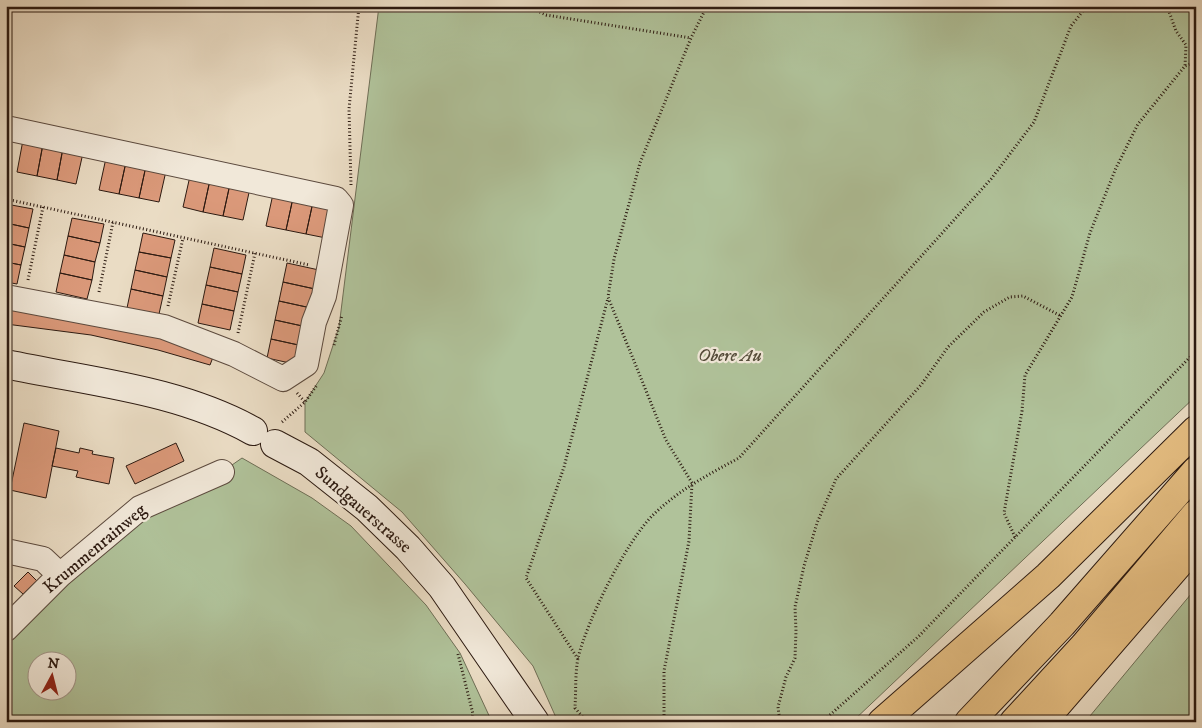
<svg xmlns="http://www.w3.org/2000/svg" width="1202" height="728" font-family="'IM FELL DW Pica',serif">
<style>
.green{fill:#b0c29a;stroke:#6e6e56;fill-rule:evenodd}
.building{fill:#db997a;stroke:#2c1a11}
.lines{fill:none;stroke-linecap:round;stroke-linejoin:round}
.street-casing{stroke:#5c4a3e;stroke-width:26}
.secondary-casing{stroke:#2c1a11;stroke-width:30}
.highway-casing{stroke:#2c1a11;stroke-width:30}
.path{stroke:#2c1a11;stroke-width:3;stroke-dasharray:1 2.5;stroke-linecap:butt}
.street{stroke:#f1e8d9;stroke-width:24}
.secondary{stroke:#f1e8d9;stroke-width:28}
.highway{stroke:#e5be82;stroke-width:28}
.labels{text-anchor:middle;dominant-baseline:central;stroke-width:4.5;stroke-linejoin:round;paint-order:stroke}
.park-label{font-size:18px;font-style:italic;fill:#544c3a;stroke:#f1e8d9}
.street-label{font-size:18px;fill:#2c1a11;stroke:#f1e8d9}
</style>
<rect width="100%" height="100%" fill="#eadcc4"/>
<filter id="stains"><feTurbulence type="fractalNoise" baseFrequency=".004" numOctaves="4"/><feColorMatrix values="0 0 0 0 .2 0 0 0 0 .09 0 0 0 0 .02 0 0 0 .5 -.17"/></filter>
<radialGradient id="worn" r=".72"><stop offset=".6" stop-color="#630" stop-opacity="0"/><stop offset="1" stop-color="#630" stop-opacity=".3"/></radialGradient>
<!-- green -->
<path class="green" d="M379,6H1196V396L852,722H558L533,666L465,584L402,512L305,432V402L324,373L339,327Z
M242,458L312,498L351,526L426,605L460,653L492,722H6V629L140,508L222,472ZM38,660H68V690H38Z
M1196,588V722H1085Z"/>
<!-- building -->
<path class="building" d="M23,140L43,144L37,176L17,172Z
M43,144L63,148L57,180L37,176Z
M63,148L83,153L76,184L57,180Z
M106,158L126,162L119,194L99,190Z
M126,162L146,166L139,198L119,194Z
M146,166L166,171L159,202L139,198Z
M190,176L210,180L203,212L183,207Z
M210,180L230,184L223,216L203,212Z
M230,184L250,188L243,220L223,216Z
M273,194L293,198L286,230L266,226Z
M293,198L313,202L306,234L286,230Z
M313,202L333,206L326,238L306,234Z
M6,204L33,209L29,228L6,223Z
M72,218L104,224L100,243L68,236Z
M6,223L29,228L25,247L6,243Z
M143,233L175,240L171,258L139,252Z
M68,236L100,243L95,262L64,255Z
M6,243L25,247L21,265L6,262Z
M214,248L246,255L242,274L210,267Z
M139,252L171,258L167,277L135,270Z
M64,255L95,262L92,280L60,273Z
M6,262L21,265L17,284L6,282Z
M287,263L319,270L315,289L283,282Z
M210,267L242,274L238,292L206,285Z
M135,270L167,277L163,296L131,289Z
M60,273L92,280L87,299L56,292Z
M283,282L315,289L311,308L279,301Z
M206,285L238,292L234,311L202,304Z
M131,289L163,296L159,314L127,308Z
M279,301L311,308L307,327L275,320Z
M202,304L234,311L230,330L198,323Z
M6,306L96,320L215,352L210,365L158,350L91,335L6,324Z
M275,320L307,327L303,346L271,339Z
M271,339L303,346L299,365L267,358Z
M24,423L59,431L46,498L10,490Z
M176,443L184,461L135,484L126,466Z
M56,448L79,453L80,448L93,451L92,454L114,458L109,484L76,477L78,471L52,466Z
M28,572L37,581L23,594L14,586Z"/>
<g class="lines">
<!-- street casing -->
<g class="street-casing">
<path id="street" d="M6,128L336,199L341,205L324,296L314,322L306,364L283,379L234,354L164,327L6,297
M6,551L43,559L60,575
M6,629L60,575L140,508L222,472"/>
</g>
<!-- secondary casing -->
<g class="secondary-casing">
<path id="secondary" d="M6,364C89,382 177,389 253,431
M275,444L309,462L367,508L408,548L442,587L535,722"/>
</g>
<!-- highway casing -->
<g class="highway-casing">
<path id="highway" d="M882,722L1048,576L1196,430
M969,722L1062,624L1196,471
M1014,722L1084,646L1196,514
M1042,722L1196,544"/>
</g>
<!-- path -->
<path class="path" d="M527,6L546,15L691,38
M1167,6L1176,31L1186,45L1185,66
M351,185L349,109L359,6
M6,199L309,265
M28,280L43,207
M99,292L113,222
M168,306L183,238
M238,333L255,253
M334,345L342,315
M297,393L305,402
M282,422L305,402L317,385
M1015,537L1004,513L1022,411L1025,375L1072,297L1090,233L1116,168L1138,124L1185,66L1196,62
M458,654L473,714L471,722
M578,659L526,578L564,467L608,298
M587,722L575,708C576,692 575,674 578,658C587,621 626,541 654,514C679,490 709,474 739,458L991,179L1034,122L1071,26L1087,6
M664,722V671L689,541L692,483L666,440L608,297L614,259L640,163L691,38L707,6
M780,722L778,707L786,677L795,658L796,631L795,607L804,566L817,523L836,479L921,385L948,347L984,312L1010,297L1023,296L1061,316
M822,722L919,636L1196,351"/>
<!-- street -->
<use href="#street" class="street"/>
<!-- secondary -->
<use href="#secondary" class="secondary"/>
<!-- highway -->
<use href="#highway" class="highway"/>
</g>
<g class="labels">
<!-- park labels -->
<g class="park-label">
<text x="730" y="356">Obere Au</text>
</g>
<!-- street labels -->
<g class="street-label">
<text transform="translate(363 510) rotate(41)">Sundgauerstrasse</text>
<text transform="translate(95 549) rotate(-40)">Krummenrainweg</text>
</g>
</g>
<!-- margin -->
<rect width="1202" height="728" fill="none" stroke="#eadcc4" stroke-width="25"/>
<rect x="8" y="8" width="1187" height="713" fill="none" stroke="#2c1a11" stroke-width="2.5"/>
<rect x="12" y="12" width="1177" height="703" fill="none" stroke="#2c1a11"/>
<!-- north arrow -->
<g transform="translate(52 676) rotate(7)"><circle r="24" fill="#f1e8d9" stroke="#a29689"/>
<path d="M0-4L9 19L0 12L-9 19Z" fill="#8f2418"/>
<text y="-8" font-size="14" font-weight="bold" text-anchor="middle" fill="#2c1a11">N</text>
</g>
<rect width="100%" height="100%" filter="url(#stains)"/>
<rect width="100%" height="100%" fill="url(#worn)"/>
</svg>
